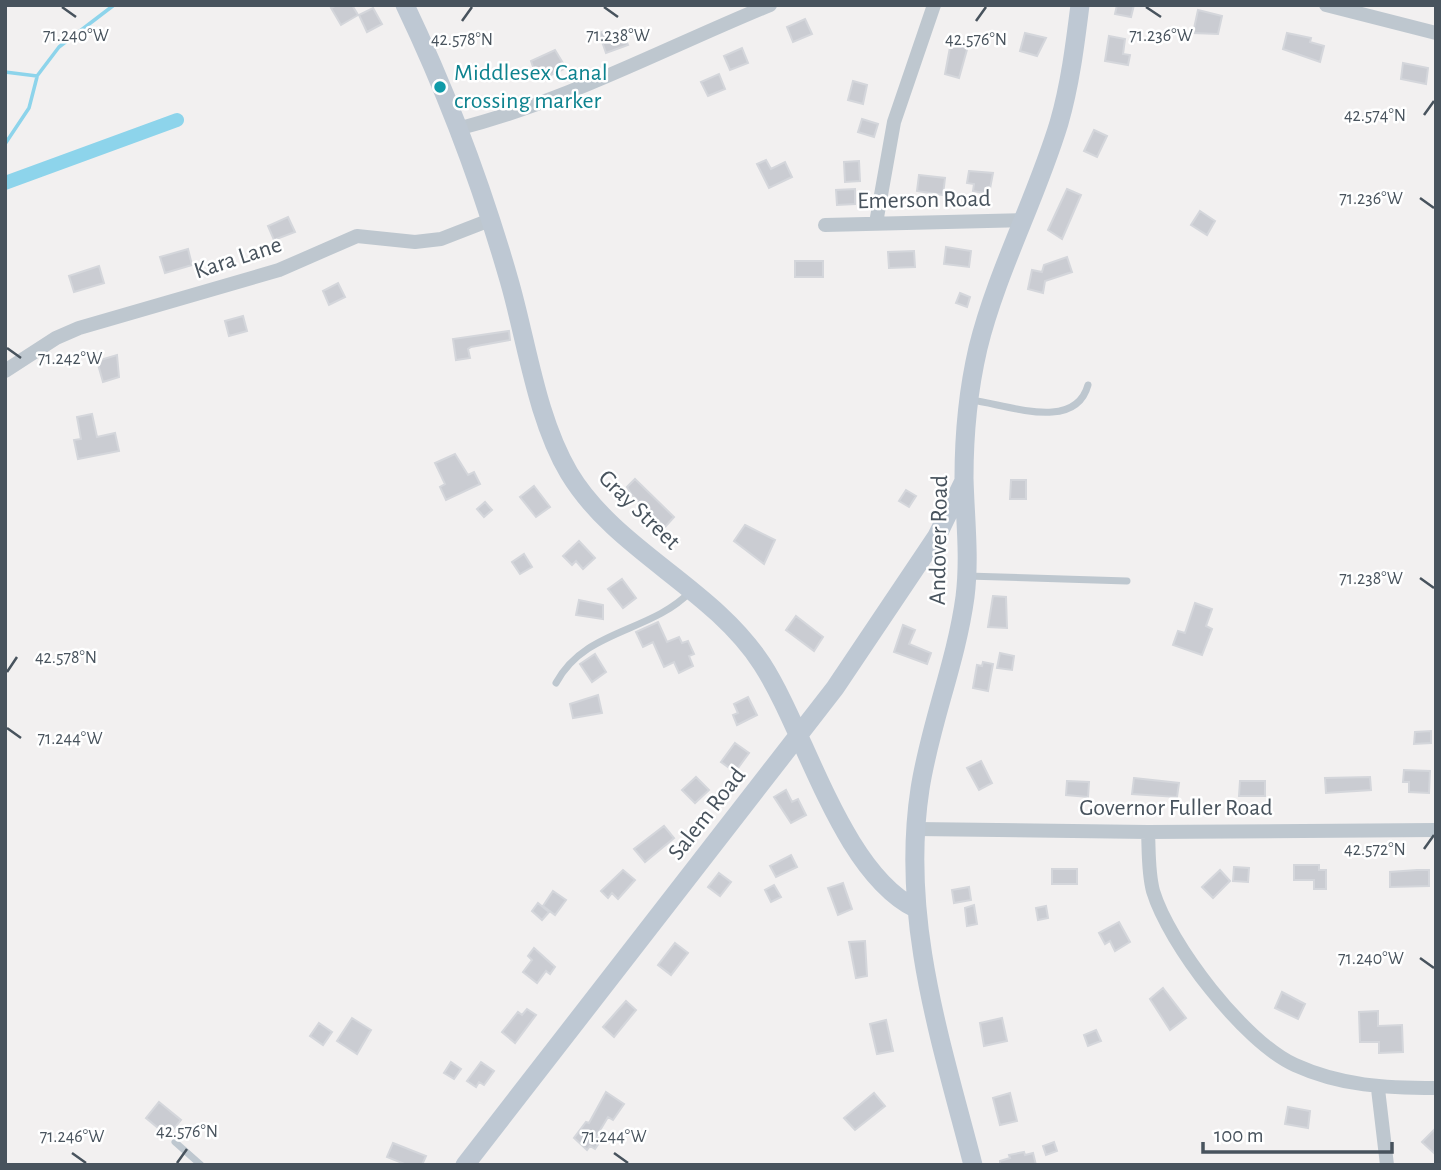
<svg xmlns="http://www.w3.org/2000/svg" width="1441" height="1170" font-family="'Alegreya Sans',sans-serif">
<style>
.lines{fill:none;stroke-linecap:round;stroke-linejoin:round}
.stream{stroke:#8dd4eb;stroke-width:3.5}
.canal{stroke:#8dd4eb;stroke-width:14}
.building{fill:#caccd2;stroke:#d4d6db;stroke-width:2}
.service{stroke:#bec7cf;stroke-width:7}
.minor{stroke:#bec7cf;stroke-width:14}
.secondary{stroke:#bec8d3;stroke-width:19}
.ticks{fill:none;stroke:#48535d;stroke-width:2.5}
.culture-dot{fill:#0f9aa8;stroke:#fff;stroke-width:2.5}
.labels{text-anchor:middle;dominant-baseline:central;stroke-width:5;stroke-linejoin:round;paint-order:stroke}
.culture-label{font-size:24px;fill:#0d838f;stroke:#fff;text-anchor:start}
.street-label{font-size:24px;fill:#48535d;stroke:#fff}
.ticks-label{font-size:18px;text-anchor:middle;fill:#48535d;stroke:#fff;stroke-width:5;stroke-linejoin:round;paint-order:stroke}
</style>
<rect width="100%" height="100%" fill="#f2f0f0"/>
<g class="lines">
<!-- stream -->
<path class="stream" d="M5,72L37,76L59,47L114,5
M5,144L29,108L37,77"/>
<!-- canal -->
<path class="canal" d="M5,183L177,120"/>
</g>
<!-- building -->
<path class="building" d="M337,5H352L358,15L341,25L331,8Z
M1117,5H1134L1131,17L1115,14Z
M373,8L382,24L367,32L359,15Z
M1198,10L1222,16L1218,34L1193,33Z
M805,19L812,34L793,42L787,27Z
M608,30L610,36L622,31L628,45L606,53L599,33Z
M1025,33L1046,38L1037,56L1020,51Z
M1287,33L1311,38L1310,42L1324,46L1320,62L1283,49Z
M1109,36L1125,39L1123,54L1130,55L1128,65L1105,61Z
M951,42L968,46L959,78L945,74Z
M742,48L748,63L730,70L724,56Z
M555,50L566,68L538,81L531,61Z
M1403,63L1428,68L1426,84L1401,79Z
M719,74L725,89L708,96L701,82Z
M853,81L867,85L863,104L848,100Z
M862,119L878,124L874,137L858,132Z
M1094,130L1107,136L1097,157L1084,151Z
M766,160L771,169L785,162L792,177L769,188L757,164Z
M859,161L860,181L845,182L844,162Z
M969,171L993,173L989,194L973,191L974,184L967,183Z
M919,175L945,178L943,195L917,191Z
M855,189V204L837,205L836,190Z
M1067,189L1081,195L1062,239L1048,230Z
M1200,211L1215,221L1207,235L1191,225Z
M288,217L295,232L274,240L268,226Z
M946,247L971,251L969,267L944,264Z
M188,249L192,265L165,273L160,257Z
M914,251L915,267L889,268L888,252Z
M1067,257L1072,272L1045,281L1043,293L1028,289L1032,270L1042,272L1044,265Z
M795,261H823V277H795Z
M99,266L104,283L74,292L69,276Z
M338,283L345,297L329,305L323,291Z
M960,293L970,297L967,307L956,303Z
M243,316L247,331L229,336L225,321Z
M509,331L510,340L471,347L468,349L470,358L456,360L453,339Z
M117,355L119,377L103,382L97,361Z
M92,414L97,437L115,433L119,451L78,459L74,440L81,439L77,417Z
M455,454L468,475L474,472L480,484L446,500L440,487L445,484L435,463Z
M635,479L674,517L665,527L631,494L627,487Z
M1011,480H1026V499H1010Z
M534,486L550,507L536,517L520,497Z
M906,490L916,496L909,507L899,501Z
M485,502L492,510L484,517L477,509Z
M745,525L775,540L764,564L734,541Z
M579,541L595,558L583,569L576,561L572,565L563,556Z
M524,554L532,567L520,574L512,562Z
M622,579L636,598L623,608L608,589Z
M993,596L1006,597L1007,628L988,627Z
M579,600L603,605V619L576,615Z
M1195,603L1212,609L1206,626L1212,629L1202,655L1173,645L1178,631L1185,633Z
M796,616L823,637L814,651L786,630Z
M658,622L667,642L679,637L682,643L688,641L694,654L689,656L693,666L679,673L674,662L664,667L653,642L643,647L636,632Z
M903,625L915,630L909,644L931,653L927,664L894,652Z
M1000,653L1014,656L1012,670L997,668Z
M595,654L606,672L592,682L580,664Z
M983,662L993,664L988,691L973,688L977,665L982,666Z
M598,695L602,713L573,718L570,704Z
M748,697L757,715L737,725L733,715L738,713L734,704Z
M1431,731V743L1414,744L1415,732Z
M735,743L749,753L735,772L721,762Z
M981,761L992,783L979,790L967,768Z
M1404,770L1430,771L1429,793L1409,792V782H1403Z
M696,777L709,790L695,803L682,790Z
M1370,777L1371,790L1326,793L1325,778Z
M1134,778L1179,783L1177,797L1132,794Z
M1067,781L1089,782L1088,797L1066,795Z
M1240,781H1265V796H1239Z
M786,790L792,802L798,799L806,815L791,823L774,797Z
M664,826L674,838L645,862L634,849Z
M791,855L797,867L776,877L770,866Z
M1294,865H1319V870H1326V889H1314V880H1294Z
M1234,867L1249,868L1248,882L1233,881Z
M1052,869H1077V884H1052Z
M623,870L635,880L618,899L612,893L608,898L601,891Z
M1220,870L1230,881L1213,898L1202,887Z
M1417,870H1429V886L1390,887V872Z
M719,873L731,882L720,896L708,887Z
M843,883L852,909L838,915L828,888Z
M774,885L781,897L771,902L765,890Z
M969,887L971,900L954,903L952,890Z
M553,891L566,900L555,915L543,906Z
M538,903L549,912L542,920L532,911Z
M974,905L977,924L967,926L965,908Z
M1046,906L1048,918L1038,920L1036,908Z
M1119,922L1130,942L1115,951L1110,941L1105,944L1099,933Z
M865,941L867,976L856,978L849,942Z
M675,943L688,953L671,975L658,965Z
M534,948L555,967L550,974L546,971L537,983L523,972L532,960L528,956Z
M1163,988L1186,1018L1170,1030L1150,999Z
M1282,992L1305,1004L1298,1019L1275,1008Z
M626,1001L636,1010L614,1037L603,1027Z
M527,1009L536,1015L515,1043L502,1032L518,1012L522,1015Z
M1378,1011V1026L1402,1025L1403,1052L1379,1053V1042H1360L1359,1012Z
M352,1018L371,1030L357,1054L337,1041Z
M1002,1018L1007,1041L984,1046L980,1023Z
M886,1020L893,1051L877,1054L870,1024Z
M319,1023L332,1032L323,1045L310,1036Z
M1096,1030L1101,1041L1088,1046L1084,1035Z
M451,1062L461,1069L454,1079L444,1073Z
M481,1062L494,1071L484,1085L479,1082L476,1087L467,1081Z
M606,1092L624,1104L613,1120L608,1117L596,1137L601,1140L595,1149L590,1146L587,1150L574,1138L586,1122L589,1123Z
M874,1093L885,1106L855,1130L844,1118Z
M1010,1093L1017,1121L1000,1125L993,1098Z
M159,1102L181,1120L168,1136L146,1118Z
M1288,1107L1310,1111L1308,1128L1285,1124Z
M1436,1128V1155L1422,1142Z
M1054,1142L1057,1151L1046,1155L1043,1146Z
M393,1143L426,1156L422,1165H407L387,1157Z
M1024,1152L1025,1155L1033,1153L1036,1165H1000V1161L1010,1158L1009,1155Z"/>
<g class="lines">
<!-- service -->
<path class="service" d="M971,400C1006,404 1075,433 1088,385
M967,576L1127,581
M556,683C585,629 650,633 690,592
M175,1142L201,1165"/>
<!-- minor -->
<path class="minor" d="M1326,5L1436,33
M457,129C567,101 665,48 770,5
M876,223L894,122L934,5
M825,225L1024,220
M5,371L56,338L79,328L279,270L357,236L415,242L441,239L490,220
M916,829L1148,832L1436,830
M1148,832C1149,852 1148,872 1153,891C1169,944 1244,1042 1295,1065C1341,1086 1386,1088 1436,1088
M1378,1089L1387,1165"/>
<!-- secondary -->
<path class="secondary" d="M405,5C447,93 482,186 509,280C527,342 536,417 569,473C616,551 712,587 762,664C806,732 841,871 915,908
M465,1165L835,688L937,536L963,483
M973,1165C941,1041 900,919 920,789C930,724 956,663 965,597C970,557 965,518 964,478C964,434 968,391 978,348C997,271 1036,199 1059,123C1070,85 1075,45 1080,5"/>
</g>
<!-- ticks -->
<path class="ticks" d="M62,7L76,17M604,7L618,17M1146,7L1161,17M462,21L472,7M976,21L986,7M1424,115L1434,101M1420,198L1434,208M7,348L21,358M1420,578L1434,588M7,672L17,657M7,728L21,738M1424,849L1434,835M1420,958L1434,968M72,1153L86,1163M614,1153L628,1163M177,1163L187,1149"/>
<!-- markers -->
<circle class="culture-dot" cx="440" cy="87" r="7"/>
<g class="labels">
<!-- culture labels -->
<g class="culture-label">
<text x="454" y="73">Middlesex Canal<tspan x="454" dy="28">crossing marker</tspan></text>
</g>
<!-- street labels -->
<g class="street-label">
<text transform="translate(924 200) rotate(-1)">Emerson Road</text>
<text transform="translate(238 258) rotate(-18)">Kara Lane</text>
<text transform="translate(639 510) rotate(44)">Gray Street</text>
<text transform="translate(939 540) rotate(-89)">Andover Road</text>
<text x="1176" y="808">Governor Fuller Road</text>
<text transform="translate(707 814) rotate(-52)">Salem Road</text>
</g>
</g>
<g class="ticks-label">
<text x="618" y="41">71.238°W</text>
<text x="76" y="41">71.240°W</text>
<text x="1161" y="41">71.236°W</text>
<text x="462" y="45">42.578°N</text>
<text x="976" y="45">42.576°N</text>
<text x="1375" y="121">42.574°N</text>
<text x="1371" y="204">71.236°W</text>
<text x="70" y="364">71.242°W</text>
<text x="1371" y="584">71.238°W</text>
<text x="66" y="663">42.578°N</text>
<text x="70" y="744">71.244°W</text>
<text x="1375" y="855">42.572°N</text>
<text x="1371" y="964">71.240°W</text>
<text x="187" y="1137">42.576°N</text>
<text x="72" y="1142">71.246°W</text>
<text x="614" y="1142">71.244°W</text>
</g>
<!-- border -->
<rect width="1441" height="1170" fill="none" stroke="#48535d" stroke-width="14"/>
<!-- scale -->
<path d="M1203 1142v10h189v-10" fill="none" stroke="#48535d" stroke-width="3.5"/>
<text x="1214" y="1142" font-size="21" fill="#48535d" stroke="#ffffff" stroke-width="5" paint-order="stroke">100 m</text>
</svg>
